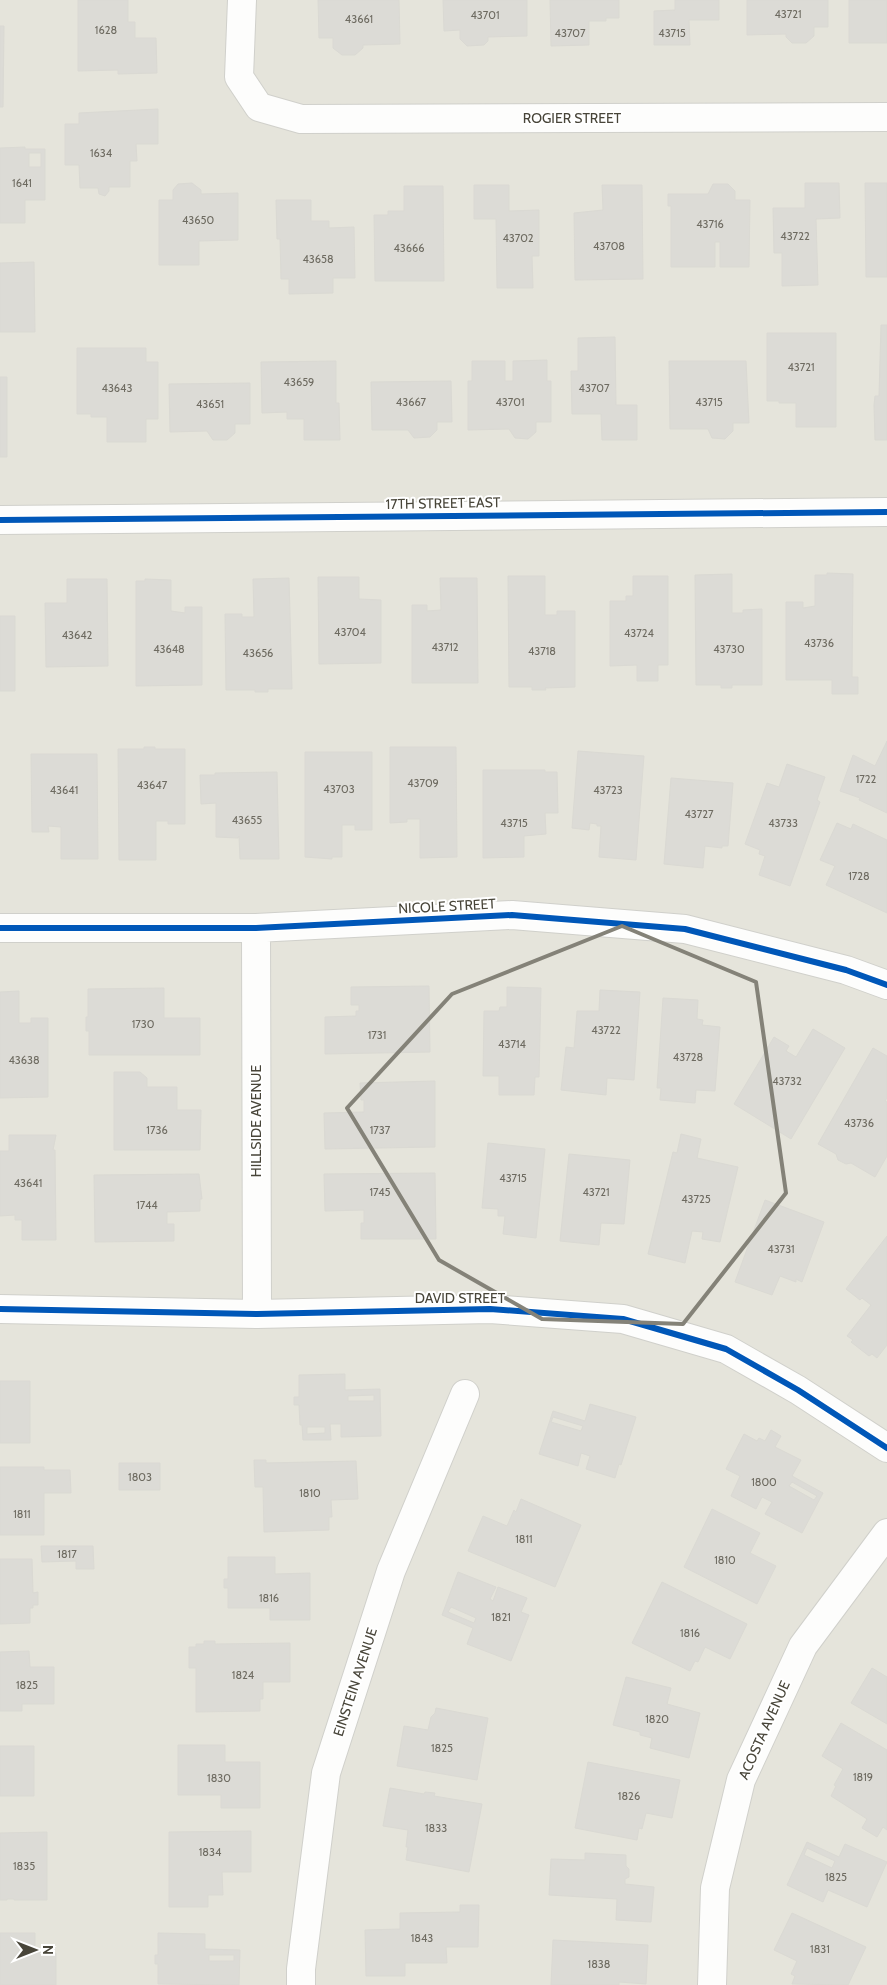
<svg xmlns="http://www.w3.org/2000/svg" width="887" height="1985" font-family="Cabin,sans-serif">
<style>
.residential{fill:#e5e4db}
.building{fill:#dcdbd6;stroke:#dad9d3;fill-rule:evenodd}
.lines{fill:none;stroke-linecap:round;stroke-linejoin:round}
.street-casing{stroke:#d0d0cb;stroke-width:30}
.street{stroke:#fdfdfc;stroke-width:28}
.cycleway-casing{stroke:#fff;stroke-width:9}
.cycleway{stroke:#0057b8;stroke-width:6}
.marked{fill:none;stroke:#848278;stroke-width:4;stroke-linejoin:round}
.labels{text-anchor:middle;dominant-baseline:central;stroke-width:4;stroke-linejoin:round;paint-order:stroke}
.number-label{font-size:11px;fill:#6e6b61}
.street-label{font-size:14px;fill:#484539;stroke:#fff}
</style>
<rect width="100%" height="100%" fill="#f2f2ed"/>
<!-- residential -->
<path class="residential" d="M0,0H887V1985H0Z"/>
<!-- building -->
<path class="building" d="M78,0H128V22H135V38H156L157,73L118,74V70L78,71Z
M318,0H399L400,44L363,45V48L355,55H342L333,48V38H319Z
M443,0H527V36L488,37V41L484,45L467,46L460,39V30L444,31Z
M550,0H619V18H606V21H589V45L551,46Z
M675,0H719V20H689L690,45H654V11L675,10Z
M747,0H828V27H814V36L806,43H792L786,37V34L747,35Z
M849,0H887V43H849Z
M0,26H4L3,107H0Z
M158,109V144H136L137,161H130V187H109V191L105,196L99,194L98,188H80L79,165H65V124H79V113Z
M25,147V149H45V200H25V223H0V148ZM29,153H41V167H29Z
M192,183L201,190V194L238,193V240L199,241V265H159V200H173V190L178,184Z
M805,183H839L840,218L816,219L818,285L782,286V253H774L773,208H805Z
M865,183H887V277H866Z
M713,184H728L735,191V200H750L749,267H720V242H715V267H671V206H668V194H708Z
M474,185H509V211L539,210V256H532L533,288H497L496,219H474Z
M602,185H642L643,279L575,280L574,213L603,210Z
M404,186H443L444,281H375L374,215H388V211H404Z
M276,200H311V221H329V228L354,227L355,278H333V293L289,294V279H281L280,239H277Z
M34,262L35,332H0V263Z
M881,325H887V440H875L874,405L875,396H879Z
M767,333H836V427H796V403H779V401H767Z
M615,337L616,405H637V440H602L601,414H572L571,371H578V338Z
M77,348H146V362H158V419H146V442H107V417H91V414H77Z
M547,360V381H551V422H536V432L528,439L515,438L509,429L468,430V381H472V361H505V381H513V361Z
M336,361V403H339L340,440H304V419H287V412L262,413L261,362Z
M669,361H746L749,423H733V431L725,439L712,438L708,429H670Z
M0,377H7V457H0Z
M451,381L452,422H437V430L430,437L414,438L408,430H372L371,382Z
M250,383V424H235V433L227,440H213L207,431L170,432L169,384Z
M827,573L853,574L852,677H858V694H832V680H786V602H803V608L815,606V575H827Z
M732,574V613H743V610L762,609V685H732V688H721V685H696L695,575Z
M508,576H545V615H557V611H575V687L545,688L546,690H532V687H509Z
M633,576H668V665H658V681H637V665L610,666V601H626V596H633Z
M318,577H359V599L381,600V663L319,664Z
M289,578L292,689H268V692H255V690H226L225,614H242V617H254L253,579Z
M440,578H477L478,683H412V605H427V611L441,610Z
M67,579H107L108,666L46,667L45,603H67Z
M145,579L171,580V611L185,613V607H202V685L136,686V581H145Z
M0,616H15V691H0Z
M887,741V813L859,800L860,798L840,791L853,755L875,766Z
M144,747H155V749H185V824H168V821H156V860H119L118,749H144Z
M390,747H456L457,857L420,858V819H407V822L390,823Z
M578,751L644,756L636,860L599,857L601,826H597V824L590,823L589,830L572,828Z
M305,752H372V830H355V825H342V857H332V859L305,857Z
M31,754H97L98,859H61V827L48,826L49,832H32Z
M787,764L825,777L817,800L820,802L790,886L759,875L765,856L759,854L760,850L745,844L767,783L779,787Z
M483,770H545V772H557L558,813H545L546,834L524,836V857L483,858Z
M277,772L279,859H240L239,836L238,838L216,837V803L201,804L200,775H215V773Z
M671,778L733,783L728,846H722V848L705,846L703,868L664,864Z
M837,823L851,829L853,824L887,840V913L826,885L835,866L820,860Z
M429,986L430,1052L325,1054V1017L356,1016V1011H359V1005H351V987Z
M507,987L541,988L539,1077H535L534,1095H499V1076H483L484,1011H499L500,1007H507Z
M164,988V1018H200V1055H89V1031H86V1017H88V989Z
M600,990L640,992L634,1080L607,1078L606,1095L561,1090L566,1047L574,1048L577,1011H599Z
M19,991V1023H31V1018H48V1097L0,1098V992Z
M663,998L698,1000L697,1019L703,1020L702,1025L720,1027L715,1091L696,1090L695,1103L660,1100L661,1088H657Z
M813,1029L845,1048L791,1139L734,1104L774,1037L789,1046L786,1051L796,1057Z
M873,1048L887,1056V1098L885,1101L887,1102V1156L875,1177L851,1163L846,1164L838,1160L836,1154L818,1144Z
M114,1072H140L147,1078V1087H177V1110H201L200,1150H114Z
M435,1081V1147L325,1149L324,1113L364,1112V1100H361L360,1083Z
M681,1134L701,1139L697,1158L738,1167L720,1242L702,1239L703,1232L692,1231L685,1263L648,1254L673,1152L677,1153Z
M9,1135H56L53,1150H55L56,1240H22V1220H15V1215L0,1216V1151H9Z
M488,1143L545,1149L536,1238L503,1234L505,1216H498V1209L482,1208Z
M569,1154L630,1160L624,1224L601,1223L599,1245L560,1241Z
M435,1173L436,1239H361V1223H364V1210L325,1211L324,1174Z
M199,1174L202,1199H200V1211L167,1212V1224H174V1241L95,1242L94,1175Z
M765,1200L824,1222L802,1282L796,1279V1282L780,1276L772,1295L735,1282Z
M887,1236V1345L877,1358L872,1354L869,1356L851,1342L853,1340L847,1336L871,1305L862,1298L860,1300L846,1289Z
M345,1374V1390L380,1389L381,1436L341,1437V1424H330L331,1440H303L302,1425H300L299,1405H294V1397H299V1375ZM374,1395V1401H348V1396ZM307,1427H325V1433L307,1434Z
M0,1381H30V1443H0Z
M590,1404L636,1417L621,1465L619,1464L615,1478L586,1469L590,1456L581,1453L578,1466L539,1454L553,1411L585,1421ZM553,1417L583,1426L581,1431L551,1422Z
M771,1430L781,1436L775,1447L801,1460L792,1476L823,1493L802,1533L765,1514L772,1502L762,1497L756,1509L731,1496L740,1476L726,1469L744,1434L757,1441L759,1438L765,1441ZM792,1482L817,1496L814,1500L789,1486Z
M254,1460H266V1463L356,1461L358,1499L331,1500L332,1517H329V1530L264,1532L263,1487H255Z
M119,1463H160V1490H119Z
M0,1467H44V1470H70L71,1493H44V1535H0Z
M521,1499L581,1525L555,1587L468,1551L483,1516L507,1526L514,1510L516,1512Z
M712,1509L760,1533L750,1553L776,1566L757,1604L684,1567Z
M41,1546H93L94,1569H76V1561L42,1562Z
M228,1557H275V1574L310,1573V1620H270V1608H228V1588H224V1579H228Z
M0,1559H32L33,1593L38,1592V1605H33V1608H30V1623L0,1624Z
M458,1572L496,1587L490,1599L493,1601L498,1587L527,1598L521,1612L529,1615L511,1661L467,1644L473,1628L442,1615ZM451,1607L476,1618L474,1623L448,1612Z
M662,1582L747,1624L730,1659L705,1647L698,1662L695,1661L690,1671L632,1643Z
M204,1641H215V1644L290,1643V1682H263V1699H260V1711L196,1712V1668H189V1647H196V1644H204Z
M29,1651L30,1667H54V1704H22V1711H0V1652Z
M872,1668L887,1677V1724L851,1703Z
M626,1677L671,1688L667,1704L700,1713L689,1758L650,1748L652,1738L640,1735V1732L613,1725Z
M436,1708L488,1718L477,1780L397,1766L404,1726L428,1730L431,1717L435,1713Z
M841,1723L887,1750V1830L883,1827L877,1837L862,1828L867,1819L831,1796L836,1786L834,1785L843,1769L822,1756Z
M178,1745H225V1762H260V1808H221V1795H178Z
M0,1746H34V1796H0Z
M588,1762L680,1780L672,1818L646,1813L642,1829L639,1828L637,1840L575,1828Z
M390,1788L424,1794L425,1792L435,1793L434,1796L482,1804L469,1872L406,1860L408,1847H406L408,1830L383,1826Z
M251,1831V1872H222L223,1895H208V1907H169V1832Z
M47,1832V1900H14V1899H7V1900H0V1833Z
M807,1842L839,1857L845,1844L887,1862L867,1907L828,1890L823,1902L787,1885ZM807,1848L835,1861L832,1868L804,1855Z
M585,1853L626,1855V1866L629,1869V1877L625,1879V1884L654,1887L651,1922L616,1920L617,1899L549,1895L551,1859L585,1860Z
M460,1905H479L478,1947H446L447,1963H405V1976H366L365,1930L400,1929V1913L460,1912Z
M792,1913L866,1947L848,1985L792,1984L795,1976L791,1974L797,1961L774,1950Z
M0,1933H35V1953H56V1985H0Z
M158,1933L205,1934V1949L240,1950L239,1985L158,1984V1964H155V1955H158ZM209,1955H234V1961H209Z
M553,1940L648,1945L646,1984L619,1982V1985H551Z"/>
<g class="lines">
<!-- street casing -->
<g class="street-casing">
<path id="street" d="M242,0L239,77L259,107L301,119L887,117
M0,520L887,512
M0,928H256L512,915L685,929L846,970L887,985
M256,928L257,1314
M0,1309L257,1314L490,1309L623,1319L726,1349L798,1390L887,1448
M301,1985V1969L326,1773L391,1571L465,1394
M712,1985L715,1888L741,1780L803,1646L887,1533"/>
</g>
<!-- street -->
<use href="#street" class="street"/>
<!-- cycleway casing -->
<g class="cycleway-casing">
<path id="cycleway" d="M0,520L887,512
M0,928H256L512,915L685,929L846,970L887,985
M0,1309L257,1314L490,1309L623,1319L726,1349L798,1390L887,1448"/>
</g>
<!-- cycleway -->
<use href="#cycleway" class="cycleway"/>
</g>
<!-- marked area -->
<path class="marked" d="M622,926L756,982L786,1193L683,1324L542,1319L439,1260L347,1108L452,994Z"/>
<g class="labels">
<!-- number labels -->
<g class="number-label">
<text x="788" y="14">43721</text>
<text x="485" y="15">43701</text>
<text x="359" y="19">43661</text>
<text x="106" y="30">1628</text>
<text x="570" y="33">43707</text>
<text x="672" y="33">43715</text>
<text x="101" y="153">1634</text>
<text x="22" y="183">1641</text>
<text x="198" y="220">43650</text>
<text x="710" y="224">43716</text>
<text x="795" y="236">43722</text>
<text x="518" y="238">43702</text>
<text x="609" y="246">43708</text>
<text x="409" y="248">43666</text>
<text x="318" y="259">43658</text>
<text x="801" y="367">43721</text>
<text x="299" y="382">43659</text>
<text x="117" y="388">43643</text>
<text x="594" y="388">43707</text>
<text x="411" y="402">43667</text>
<text x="510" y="402">43701</text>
<text x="709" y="402">43715</text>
<text x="210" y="404">43651</text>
<text x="350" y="632">43704</text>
<text x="639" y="633">43724</text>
<text x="77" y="635">43642</text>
<text x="819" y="643">43736</text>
<text x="445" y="647">43712</text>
<text x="169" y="649">43648</text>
<text x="729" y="649">43730</text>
<text x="542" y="651">43718</text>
<text x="258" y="653">43656</text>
<text x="866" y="779">1722</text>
<text x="423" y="783">43709</text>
<text x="152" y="785">43647</text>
<text x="339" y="789">43703</text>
<text x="64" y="790">43641</text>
<text x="608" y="790">43723</text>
<text x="699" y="814">43727</text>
<text x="247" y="820">43655</text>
<text x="514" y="823">43715</text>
<text x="783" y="823">43733</text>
<text x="859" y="876">1728</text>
<text x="143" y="1024">1730</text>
<text x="606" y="1030">43722</text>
<text x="377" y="1035">1731</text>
<text x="512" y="1044">43714</text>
<text x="688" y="1057">43728</text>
<text x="24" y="1060">43638</text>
<text x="787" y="1081">43732</text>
<text x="859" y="1123">43736</text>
<text x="157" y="1130">1736</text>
<text x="380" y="1130">1737</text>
<text x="513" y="1178">43715</text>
<text x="28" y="1183">43641</text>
<text x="380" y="1192">1745</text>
<text x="596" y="1192">43721</text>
<text x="696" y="1199">43725</text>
<text x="147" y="1205">1744</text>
<text x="781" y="1249">43731</text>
<text x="140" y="1477">1803</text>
<text x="764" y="1482">1800</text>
<text x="310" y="1493">1810</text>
<text x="22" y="1514">1811</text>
<text x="524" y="1539">1811</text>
<text x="67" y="1554">1817</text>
<text x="725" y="1560">1810</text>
<text x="269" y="1598">1816</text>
<text x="501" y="1617">1821</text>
<text x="690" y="1633">1816</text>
<text x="243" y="1675">1824</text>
<text x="27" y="1685">1825</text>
<text x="657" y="1719">1820</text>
<text x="442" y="1748">1825</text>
<text x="863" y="1777">1819</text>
<text x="219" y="1778">1830</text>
<text x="629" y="1796">1826</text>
<text x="436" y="1828">1833</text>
<text x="210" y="1852">1834</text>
<text x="24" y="1866">1835</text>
<text x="836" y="1877">1825</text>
<text x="422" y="1938">1843</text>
<text x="820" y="1949">1831</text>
<text x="599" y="1964">1838</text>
</g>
<!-- street labels -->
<g class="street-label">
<text x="572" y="118">ROGIER STREET</text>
<text transform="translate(443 503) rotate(-1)">17TH STREET EAST</text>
<text transform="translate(447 906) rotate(-3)">NICOLE STREET</text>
<text transform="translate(256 1121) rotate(-90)">HILLSIDE AVENUE</text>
<text x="460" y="1298">DAVID STREET</text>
<text transform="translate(355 1682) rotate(-72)">EINSTEIN AVENUE</text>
<text transform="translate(764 1730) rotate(-66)">ACOSTA AVENUE</text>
</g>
</g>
<!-- north arrow -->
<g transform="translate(35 1950) rotate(90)" stroke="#ffffff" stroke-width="4" paint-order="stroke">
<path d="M0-4L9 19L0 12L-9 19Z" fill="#484539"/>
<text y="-8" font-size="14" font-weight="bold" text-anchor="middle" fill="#484539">N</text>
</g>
</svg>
